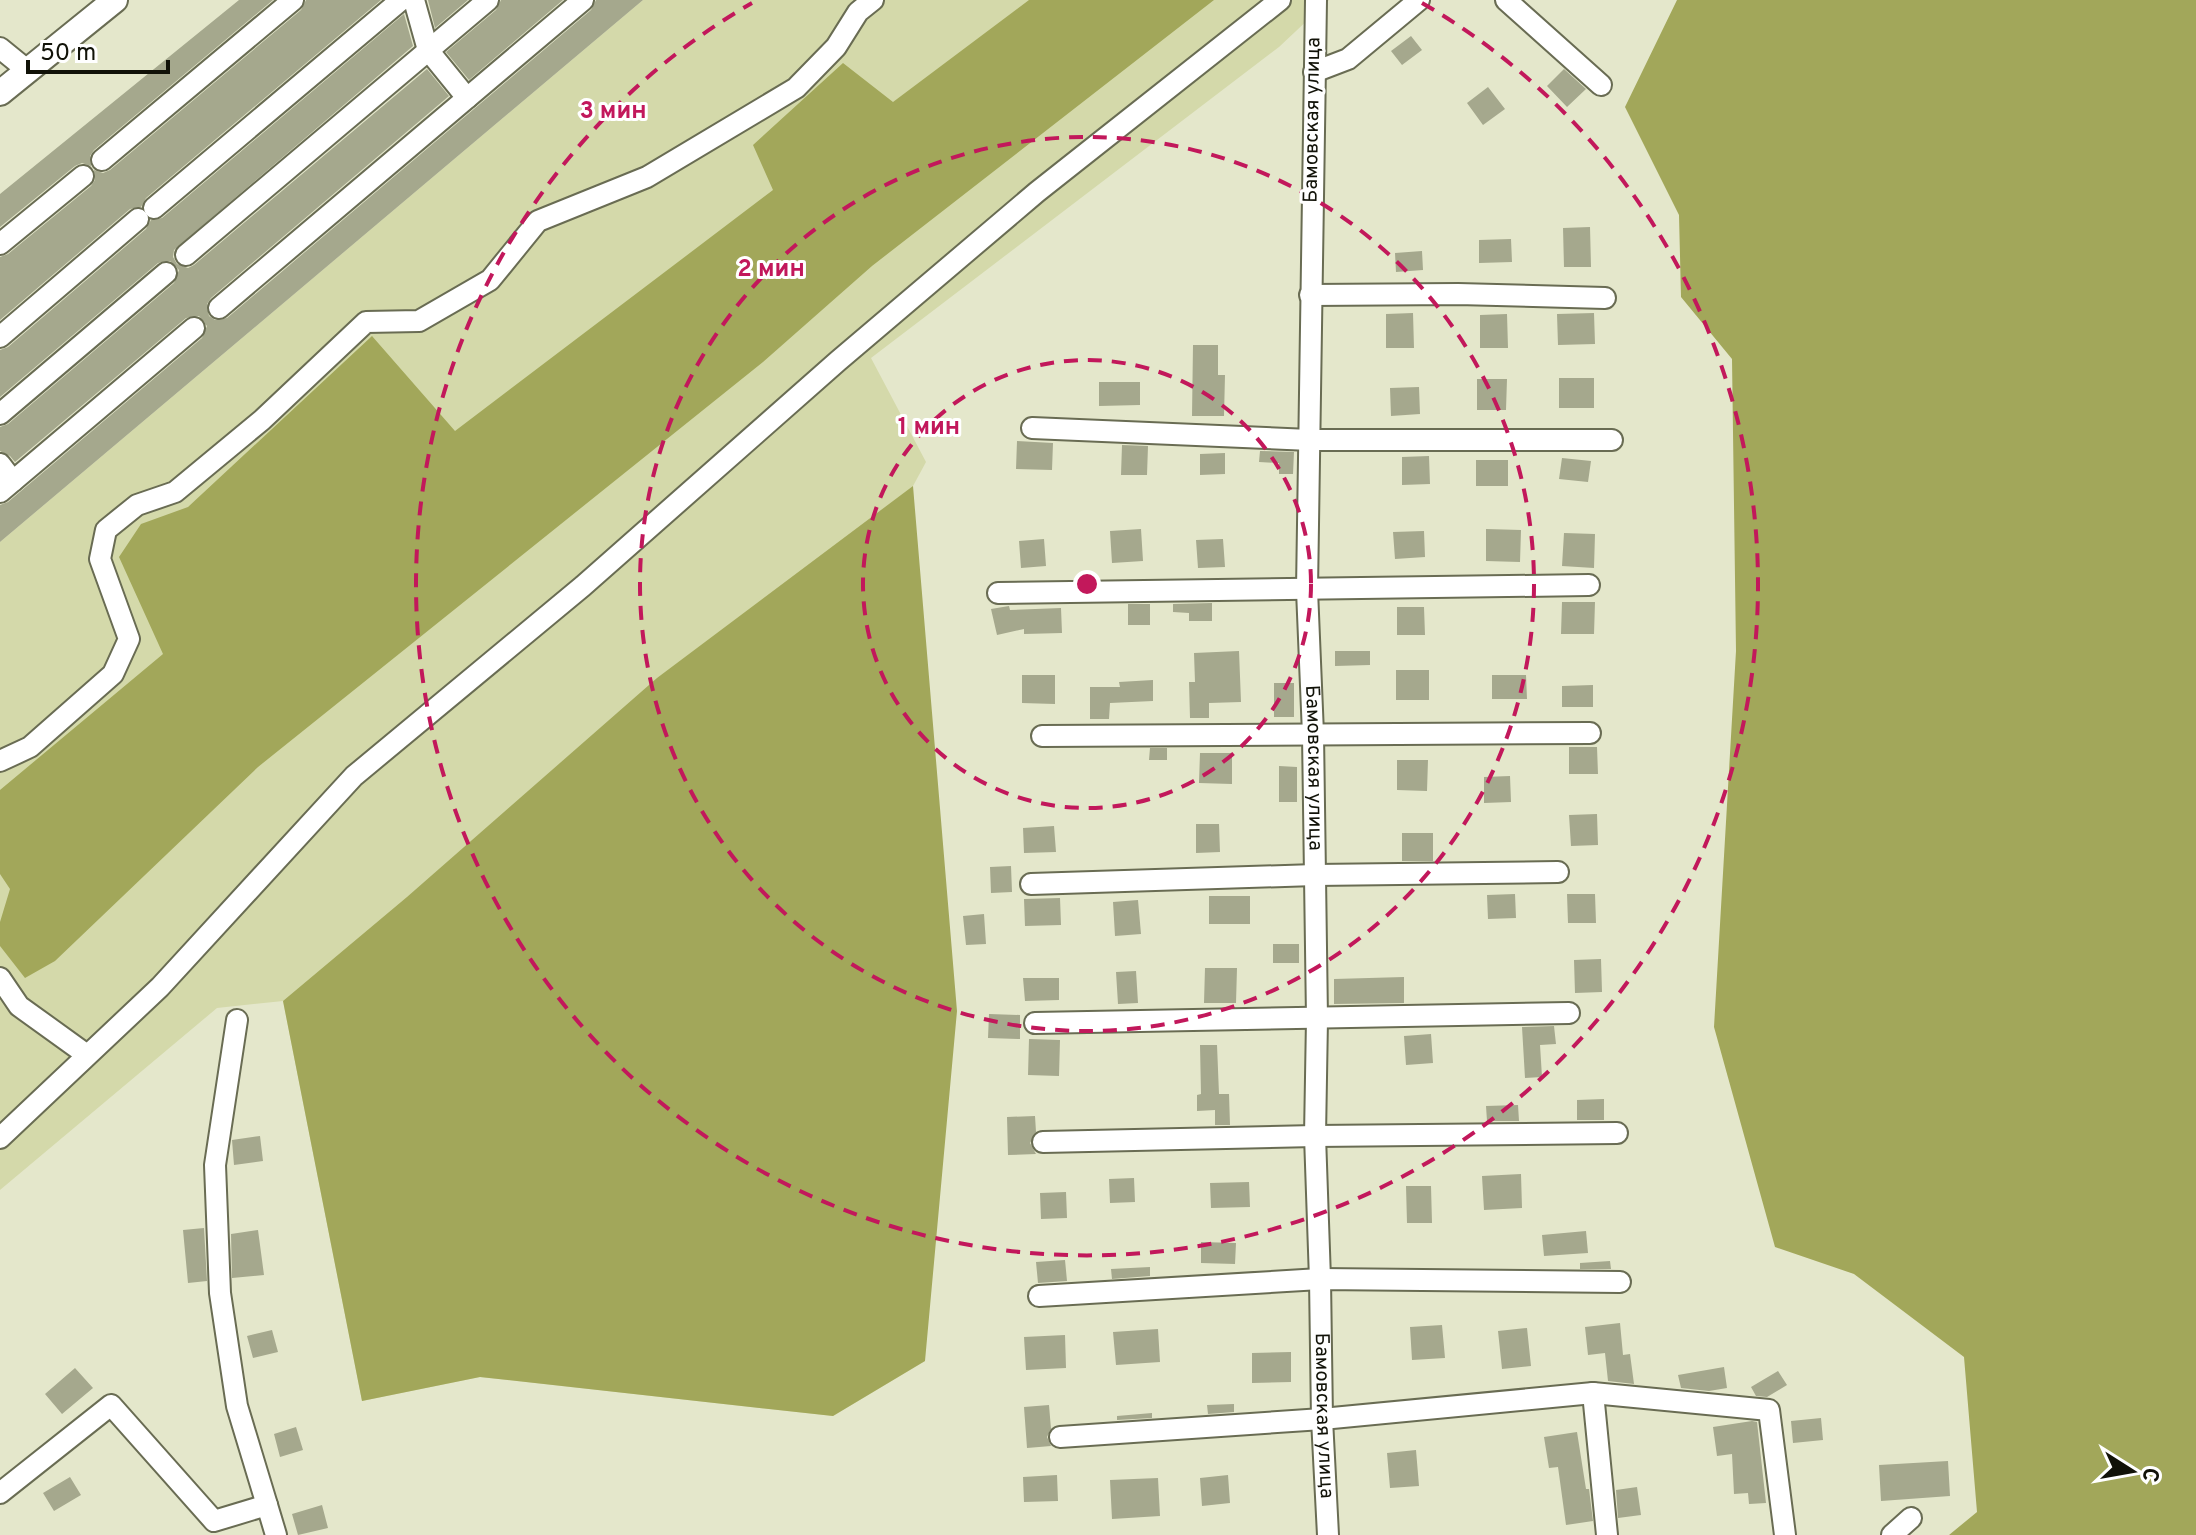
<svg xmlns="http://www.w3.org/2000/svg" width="2196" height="1535" font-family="Overpass,sans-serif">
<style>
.green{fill:#d4d9aa}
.forest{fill:#a2a75a}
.building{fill:#a5a88d}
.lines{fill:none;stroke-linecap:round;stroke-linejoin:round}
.minor-casing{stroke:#696c53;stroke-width:24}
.major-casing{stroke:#696c53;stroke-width:28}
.minor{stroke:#fff;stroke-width:20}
.major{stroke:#fff;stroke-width:24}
.ring{fill:none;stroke:#c2185b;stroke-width:4;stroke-dasharray:14 10}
.labels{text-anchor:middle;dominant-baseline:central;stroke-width:6;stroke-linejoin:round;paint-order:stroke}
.street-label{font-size:20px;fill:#111208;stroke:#fff}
.centre{fill:#c2185b;stroke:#fff;stroke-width:4}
.ring-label{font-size:24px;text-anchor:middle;font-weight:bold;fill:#c2185b;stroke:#fff;stroke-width:6;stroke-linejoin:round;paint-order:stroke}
</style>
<rect width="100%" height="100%" fill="#e4e7cb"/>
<!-- green -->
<path class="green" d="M643,0H1329L1279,47L871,358L926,462L913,486L925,1361L833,1416L480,1377L362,1401L283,1001L217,1008L0,1190V542Z"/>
<!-- forest -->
<path class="forest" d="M1029,0H1214L872,266L763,362L258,767L55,961L25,978L0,946V922L10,889L0,874V790L163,654L119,557L141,524L188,507L372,336L455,431L773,190L753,145L843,63L893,102Z
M1677,0H2196V1535H1949L1977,1512L1964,1357L1854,1274L1775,1247L1714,1027L1736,651L1732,359L1681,297L1679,215L1625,107Z
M913,486L957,1011L925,1361L833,1416L480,1377L362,1401L283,1001L407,897L657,678Z"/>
<!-- building -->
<path class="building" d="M239,0H273L94,150L90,156L91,166L82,163L75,166L0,227V194Z
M306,0H381L146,198L141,207L130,209L0,320V257L8,254L91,186L95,180L94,170L103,173L110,170L301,10Z
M428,0H468L435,28Z
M501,0H563L469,80L446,52L496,10Z
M596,0H643L0,542V505L8,502L202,338L207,326L199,316L186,318L15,462L10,456L0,451V427L8,424L174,283L179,270L170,261L158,263L0,397V350L8,347L146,229L151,220L162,218L404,14L413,46L174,250L173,257L177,264L188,268L194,265L427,69L449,96L211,298L207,304L209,316L215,320L227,318L591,10Z
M1411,36L1422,50L1402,65L1391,51Z
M1564,69L1586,89L1567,107L1547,86Z
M1488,87L1505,109L1483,125L1467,103Z
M1590,227L1591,267H1564L1563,228Z
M1511,239L1512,262L1479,263V240Z
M1422,251L1423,270L1396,272L1395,253Z
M1413,313L1414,348H1386V314Z
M1594,313L1595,344L1558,345L1557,314Z
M1507,314L1508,348H1480V315Z
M1193,345H1218V375H1225L1224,416H1192Z
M1559,378H1594V408H1559Z
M1477,379H1507L1506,410H1477Z
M1099,382H1140V405L1099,406Z
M1419,387L1420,414L1391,416L1390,388Z
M1017,441L1053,443L1052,470L1016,469Z
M1122,445L1148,446L1147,475H1121Z
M1260,451L1294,452L1293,474H1279V463L1259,462Z
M1225,453V474L1200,475V454Z
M1429,456L1430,484L1402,485V457Z
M1562,458L1591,461L1588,482L1559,479Z
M1476,460H1508V486H1476Z
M1141,529L1143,561L1112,563L1110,531Z
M1486,529L1521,530L1520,562L1486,561Z
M1424,531L1425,557L1395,559L1393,532Z
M1564,533L1595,534L1594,568L1562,566Z
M1044,539L1046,566L1021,568L1019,541Z
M1223,539L1225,567L1198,568L1196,540Z
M1562,602H1595L1594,634H1561Z
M1212,603V621H1189V613L1173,612V604Z
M1128,604H1150V625H1128Z
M1009,606L1010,610L1061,608L1062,633L1024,634V629L997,635L991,609Z
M1397,607H1424L1425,635H1397Z
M1239,651L1241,702L1209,703V718H1190L1189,682H1195L1194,653Z
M1335,651H1370V665L1335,666Z
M1396,670H1429V700H1396Z
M1022,675H1055V704L1022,703Z
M1492,675H1526L1527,699H1492Z
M1153,680V701L1110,703L1109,719H1090V687H1120L1119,682Z
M1274,683H1294V717H1274Z
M1593,685V707H1562V686Z
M1569,747H1597L1598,774H1569Z
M1150,748H1167V760H1149Z
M1200,753H1232V784L1199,783Z
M1397,760H1428L1427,791L1397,790Z
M1279,766L1297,767V802H1279Z
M1510,776L1511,802L1484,803V777Z
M1597,814L1598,845L1571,846L1569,815Z
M1196,824H1219L1220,852L1196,853Z
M1054,826L1056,852L1024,853L1023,828Z
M1402,833H1433V861H1402Z
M1011,866L1012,892L991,893L990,867Z
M1515,894L1516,918L1488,919L1487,895Z
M1567,894H1595L1596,923H1568Z
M1209,896H1250V924H1209Z
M1060,898L1061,925L1025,926L1024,899Z
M1138,900L1141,934L1115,936L1113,902Z
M984,914L986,944L966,945L963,916Z
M1273,944H1299V963H1273Z
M1601,959L1602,992L1575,993L1574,960Z
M1205,968H1237L1236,1003H1204Z
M1136,971L1138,1003L1118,1004L1116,972Z
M1404,977V1003L1334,1004V979Z
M1023,978H1059V1000L1025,1001Z
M989,1014L1020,1015V1039L988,1038Z
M1554,1026L1556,1044L1540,1045L1542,1077L1525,1078L1522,1027Z
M1431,1034L1433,1063L1406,1065L1404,1036Z
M1029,1039L1060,1040L1059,1076L1028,1075Z
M1200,1045H1217L1219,1094H1229L1230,1125H1215V1110L1197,1111V1095L1201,1094Z
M1604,1099V1120H1577V1100Z
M1518,1105L1519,1121H1487L1486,1106Z
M1035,1116L1036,1132L1030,1143L1036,1154L1008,1155L1007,1117Z
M260,1136L263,1161L234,1165L232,1140Z
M1521,1174L1522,1208L1484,1210L1482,1176Z
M1134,1178L1135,1202L1110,1203L1109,1179Z
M1249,1182L1250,1207L1211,1208L1210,1183Z
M1406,1186H1431L1432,1223H1407Z
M1066,1192L1067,1218L1041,1219L1040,1193Z
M204,1228L207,1281L188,1283L183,1230Z
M258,1230L264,1275L232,1278L231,1234Z
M1586,1231L1588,1253L1544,1256L1542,1235Z
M1201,1242L1236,1243L1235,1264L1201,1263Z
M1065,1260L1067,1281L1038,1283L1036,1262Z
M1610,1261L1611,1269H1580V1263Z
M1150,1267V1276L1112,1279L1111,1269Z
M1620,1323L1623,1355L1630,1354L1634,1384L1608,1381L1605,1353L1588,1355L1585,1327Z
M1442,1325L1445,1358L1412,1360L1410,1327Z
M1527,1328L1531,1366L1502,1369L1498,1331Z
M1158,1329L1160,1362L1116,1365L1113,1332Z
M272,1330L278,1352L253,1358L247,1336Z
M1065,1335L1066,1368L1026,1370L1024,1337Z
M1291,1352V1382L1252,1383V1353Z
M1724,1367L1727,1388L1709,1391L1681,1388L1678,1375Z
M75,1368L93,1388L62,1414L45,1394Z
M1778,1371L1787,1385L1767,1397L1756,1396L1751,1387Z
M1234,1404V1412L1208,1414L1207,1405Z
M1049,1405L1051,1429L1047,1437L1051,1446L1027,1448L1024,1407Z
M1152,1413V1418L1117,1420V1416Z
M1821,1418L1823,1440L1793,1443L1791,1421Z
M1752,1421L1757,1422L1766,1503L1749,1504L1748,1493L1734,1494L1732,1454L1717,1456L1713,1427Z
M296,1427L303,1450L280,1457L274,1434Z
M1577,1432L1586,1489H1589L1593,1521L1566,1525L1558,1467L1549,1468L1544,1437Z
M1416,1450L1419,1486L1390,1488L1387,1453Z
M1948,1461L1950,1496L1881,1501L1879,1465Z
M1057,1475L1058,1501L1024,1502L1023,1477Z
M1228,1475L1230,1503L1202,1506L1200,1478Z
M70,1477L81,1495L54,1511L43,1493Z
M1158,1478L1160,1516L1112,1519L1110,1480Z
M1637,1487L1641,1515L1618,1518L1616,1490Z
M322,1505L328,1528L298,1535L292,1514Z"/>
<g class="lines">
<!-- minor casing -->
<g class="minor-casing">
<g id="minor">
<path d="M414,0L428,50L467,98"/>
<path id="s1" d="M1316,0L1307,590L1313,734L1317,1019L1315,1136L1320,1279L1322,1419L1328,1535"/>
<path d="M1506,0L1601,85"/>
<path d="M0,48L27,70"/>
<path d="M1314,72L1348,59L1419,0"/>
<path d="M102,160L293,0"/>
<path d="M154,208L401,0"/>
<path d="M0,244L83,176"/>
<path d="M186,255L488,0"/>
<path d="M1310,295L1458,294L1605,298"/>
<path d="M219,308L583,0"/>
<path d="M0,337L138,219"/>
<path d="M0,414L166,273"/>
<path d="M1032,428L1310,440H1612"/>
<path d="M0,464L13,481"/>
<path d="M0,492L194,328"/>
<path d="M998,593L1589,585"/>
<path d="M1042,736L1590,733"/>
<path d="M0,761L30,747L113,674L129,639L100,559L106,530L137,505L175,492L262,420L366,322L419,321L490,280L538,221L647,177L796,88L836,47L858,12L873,0"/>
<path d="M1031,884L1315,875L1558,872"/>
<path d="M0,978L19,1006L87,1055"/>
<path d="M237,1020L215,1165L220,1293L237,1406L267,1505"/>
<path d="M1035,1023L1569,1013"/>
<path d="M0,1138L160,987L354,776L583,586L838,361L1037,192L1280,0"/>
<path d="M1043,1142L1315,1136L1617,1133"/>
<path d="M1039,1296L1320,1279L1620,1282"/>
<path d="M1593,1393L1607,1535"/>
<path d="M1060,1437L1322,1419L1593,1393L1769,1410L1785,1535"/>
<path d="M0,1493L111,1405L214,1521L267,1505L276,1535"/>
<path d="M1892,1535L1911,1518"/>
</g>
</g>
<!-- major casing -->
<g class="major-casing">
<path id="major" d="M0,93L115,0"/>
</g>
<!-- minor -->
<use href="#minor" class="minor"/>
<!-- major -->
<use href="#major" class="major"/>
</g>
<!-- distance rings -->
<g class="ring">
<circle cx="1087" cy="584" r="224"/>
<circle cx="1087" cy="584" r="447"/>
<path d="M1422 3A671 671 0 1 1 752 3"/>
</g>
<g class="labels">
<!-- street labels -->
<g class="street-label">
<text transform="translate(1313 120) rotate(-89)">Бамовская улица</text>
<text stroke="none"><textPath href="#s1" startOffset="768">Бамовская улица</textPath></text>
<text stroke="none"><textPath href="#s1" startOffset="1416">Бамовская улица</textPath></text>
</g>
</g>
<circle cx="1087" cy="584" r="12" class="centre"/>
<g class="ring-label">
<text x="613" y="118">3 мин</text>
<text x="771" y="276">2 мин</text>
<text x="929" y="434">1 мин</text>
</g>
<!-- north arrow -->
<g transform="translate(2132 1471) rotate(101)" stroke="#ffffff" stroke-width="6" paint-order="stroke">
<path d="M0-6L14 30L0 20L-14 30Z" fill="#111208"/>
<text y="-12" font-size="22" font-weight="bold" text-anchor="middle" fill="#111208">С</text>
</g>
<!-- scale -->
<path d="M28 60v12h140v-12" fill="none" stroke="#111208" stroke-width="4"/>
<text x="40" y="60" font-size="24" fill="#111208" stroke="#ffffff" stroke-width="6" paint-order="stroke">50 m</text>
</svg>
